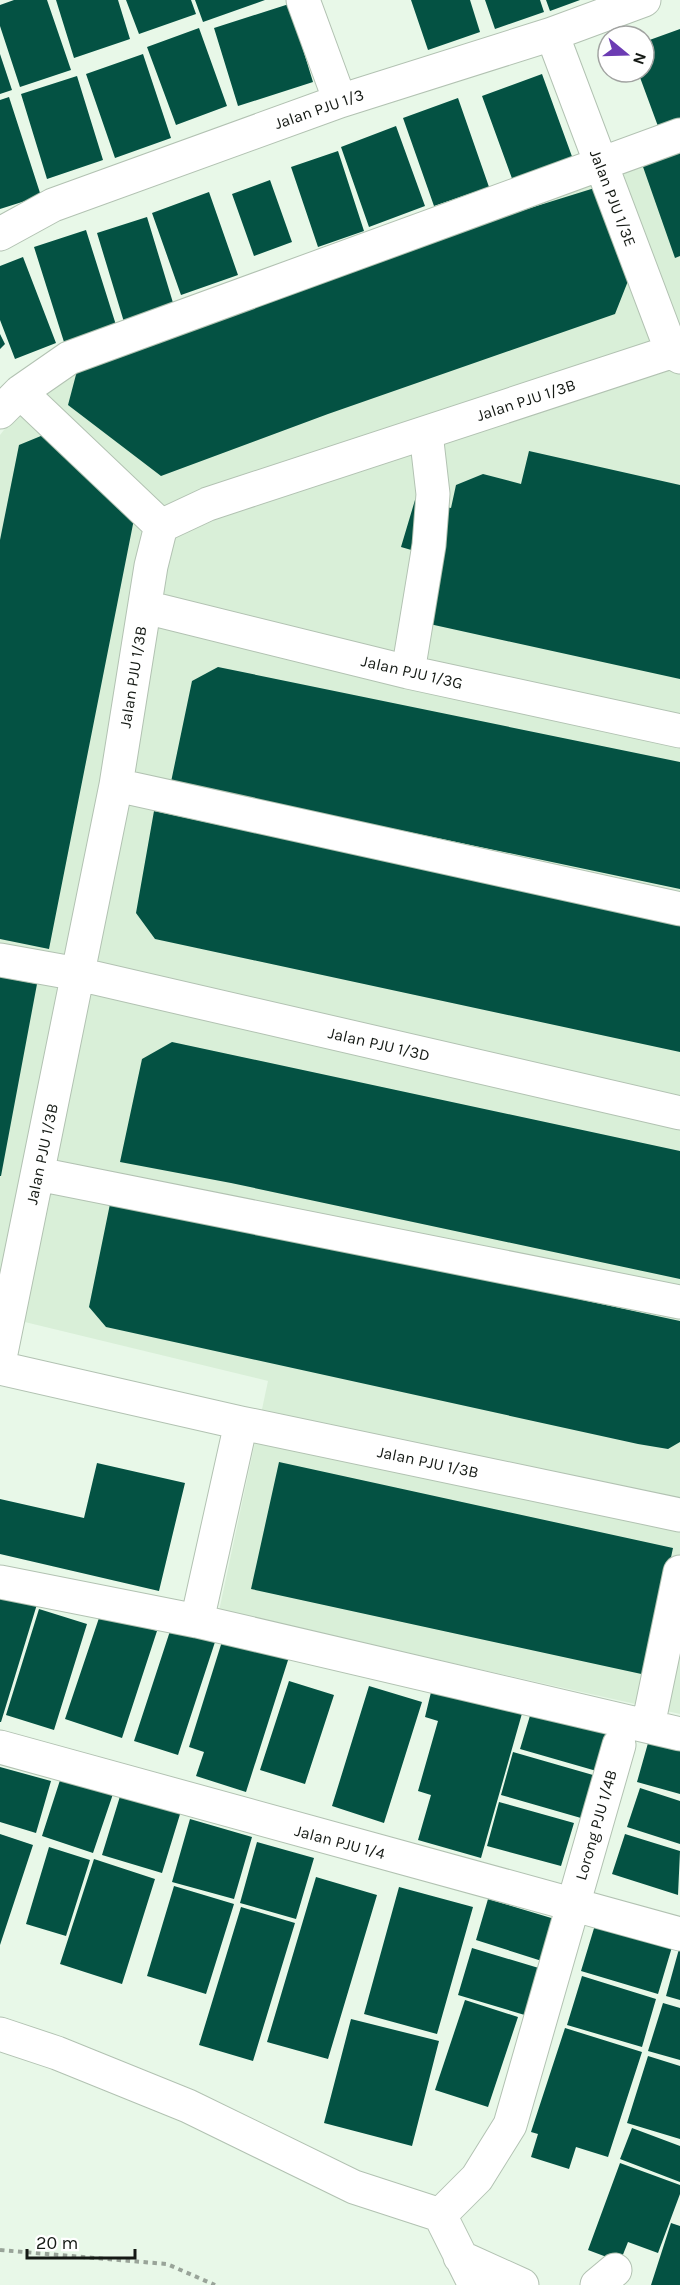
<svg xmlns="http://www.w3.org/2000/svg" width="680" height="2285" font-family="Karla,sans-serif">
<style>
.built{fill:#d9efd8}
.building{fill:#045243}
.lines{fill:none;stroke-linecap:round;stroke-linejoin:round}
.minor-casing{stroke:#b2c2b2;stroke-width:35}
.path{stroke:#99a499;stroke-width:4;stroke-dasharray:4.5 4.5;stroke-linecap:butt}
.minor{stroke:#fff;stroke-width:33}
.labels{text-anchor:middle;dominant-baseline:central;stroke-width:6;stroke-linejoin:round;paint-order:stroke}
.street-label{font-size:16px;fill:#141914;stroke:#fff}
</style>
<rect width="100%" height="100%" fill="#e8f8e8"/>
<!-- built -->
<path class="built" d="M680,132V1714L219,1611L268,1381L0,1316V435L67,350Z"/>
<!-- building -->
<path class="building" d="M14,0H47L71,70L20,87L0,26V5Z
M56,0H118L130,39L74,58Z
M126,0H191L196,14L139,34Z
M195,0H265L203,22Z
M411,0H470L480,32L428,50Z
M485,0H540L544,12L495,29Z
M546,0H580L550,11Z
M289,4L313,82L238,106L214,28Z
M199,28L227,106L176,125L147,47Z
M680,29V122L659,129L638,72H644V42Z
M0,54L12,90L0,94Z
M143,54L171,138L115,158L86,74Z
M542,74L574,162L514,184L482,96Z
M77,76L103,160L47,179L21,94Z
M9,97L41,196L0,209V100Z
M458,98L489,187L434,206L403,118Z
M396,126L425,206L369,227L341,147Z
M338,151L364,231L318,247L291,167Z
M680,151V256L675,258L642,164Z
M270,180L292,242L254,256L232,194Z
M601,186L628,281L615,314L328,414L161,476L68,405L78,367L527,209Z
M209,192L238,275L181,295L152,213Z
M147,217L174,306L124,322L97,233Z
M86,230L116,325L64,342L34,247Z
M23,257L56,343L15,359L0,320V266Z
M0,334L5,344L0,349Z
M53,431L136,509L49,949L0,939V540L19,445Z
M529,451L680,485V679L425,623L439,558L401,547L415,500L451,508L456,485L483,474L521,484Z
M218,667L680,762V889L171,782L192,681Z
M154,811L680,924V1052L155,939L136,913Z
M0,977L37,984L1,1176H0Z
M172,1042L680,1151V1279L231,1183L120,1162L142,1059Z
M111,1199L680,1321V1442L668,1449L638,1444L106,1327L89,1307Z
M279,1462L673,1548L646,1675L251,1589Z
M97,1463L185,1483L159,1591L0,1554V1499L84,1518Z
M0,1589L38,1601L1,1722H0Z
M39,1609L87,1624L54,1730L6,1715Z
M101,1612L157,1631L122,1738L65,1719Z
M171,1628L215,1642L178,1755L134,1741Z
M224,1635L289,1657L246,1792L196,1776L204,1752L189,1747Z
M289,1681L334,1695L305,1784L260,1770Z
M433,1684L523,1710L481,1858L418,1840L431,1795L418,1791L438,1721L425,1717Z
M369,1686L422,1702L384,1823L332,1806Z
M532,1709L612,1732L600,1772L520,1749Z
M650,1736L680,1744V1794L637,1782Z
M513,1752L593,1775L581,1818L501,1795Z
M0,1767L51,1781L36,1833L0,1822Z
M62,1774L114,1791L93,1853L42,1836Z
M640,1788L680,1801V1844L627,1827Z
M121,1793L181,1811L162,1873L102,1855Z
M499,1802L574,1823L561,1866L487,1846Z
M190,1819L252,1837L234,1899L172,1882Z
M0,1834L33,1845L0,1945Z
M625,1834L680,1851L678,1895L612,1874Z
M257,1842L314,1858L296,1919L240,1903Z
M49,1847L90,1860L66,1936L26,1924Z
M94,1859L155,1879L122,1984L60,1964Z
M316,1877L377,1895L328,2059L267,2042Z
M174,1886L234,1904L206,1994L147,1976Z
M399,1887L473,1907L437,2034L364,2014Z
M488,1899L558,1920L545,1962L476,1940Z
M241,1907L295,1923L253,2061L199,2045Z
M595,1925L672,1947L658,1994L581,1971Z
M472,1948L542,1969L528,2016L458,1995Z
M679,1949H680V2000L666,1996Z
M582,1976L656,1999L642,2047L567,2025Z
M465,2000L518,2017L488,2107L435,2090Z
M663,2003L680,2008V2060L648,2051Z
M351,2019L439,2041L412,2146L324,2123Z
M565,2028L642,2052L608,2157L576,2147L569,2169L531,2157L538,2134L531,2132Z
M648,2056L680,2066V2139L627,2123Z
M632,2128L680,2146V2182L620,2159Z
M620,2163L680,2185V2194L658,2253L628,2242L620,2262L588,2250Z
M671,2223L680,2226V2285H651Z"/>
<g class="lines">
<!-- minor casing -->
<g class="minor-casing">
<path id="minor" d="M303,0L340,101
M552,34L672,352L680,357
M0,234L53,205L340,101L552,34L644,0
M20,392L161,526
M0,412L20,392L69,358L680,135
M145,607L408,672L680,731
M408,672L429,545L433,494L426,433
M116,785L680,909
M0,960L78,974L680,1113
M38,1174L680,1302
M0,1358L116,785L151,566L161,526L208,504L680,349
M0,1368L241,1423L680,1515
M0,1582L197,1621L680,1734
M197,1621L241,1423
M648,1726L680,1572
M0,1747L680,1934
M0,2034L57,2053L188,2106L354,2187L440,2215L475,2285
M440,2215L477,2178L510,2125L619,1745
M460,2257L522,2285
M597,2285L615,2270"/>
</g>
<!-- path -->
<path class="path" d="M0,2250L167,2264L215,2285"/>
<!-- minor -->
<use href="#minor" class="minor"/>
</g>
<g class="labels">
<!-- street labels -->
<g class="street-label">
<text transform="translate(319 109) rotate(-19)">Jalan PJU 1/3</text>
<text transform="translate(613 198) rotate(69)">Jalan PJU 1/3E</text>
<text transform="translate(526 400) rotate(-18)">Jalan PJU 1/3B</text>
<text transform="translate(412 672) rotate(13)">Jalan PJU 1/3G</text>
<text transform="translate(133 677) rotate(-81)">Jalan PJU 1/3B</text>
<text transform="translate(379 1044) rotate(13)">Jalan PJU 1/3D</text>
<text transform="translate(42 1154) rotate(-78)">Jalan PJU 1/3B</text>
<text transform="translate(428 1462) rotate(12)">Jalan PJU 1/3B</text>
<text transform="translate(596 1825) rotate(-74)">Lorong PJU 1/4B</text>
<text transform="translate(340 1842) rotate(15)">Jalan PJU 1/4</text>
</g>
</g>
<!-- north arrow -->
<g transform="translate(626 54) rotate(109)"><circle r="28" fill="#ffffff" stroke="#a1a3a1" stroke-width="1.5"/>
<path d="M0-4.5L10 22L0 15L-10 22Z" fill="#6c3cb3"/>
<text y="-9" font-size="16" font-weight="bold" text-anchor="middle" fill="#141914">N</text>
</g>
<!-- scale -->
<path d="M27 2249v9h108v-9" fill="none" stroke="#141914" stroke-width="3"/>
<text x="36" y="2249" font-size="18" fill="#141914" stroke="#ffffff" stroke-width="4.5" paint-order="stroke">20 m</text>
</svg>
